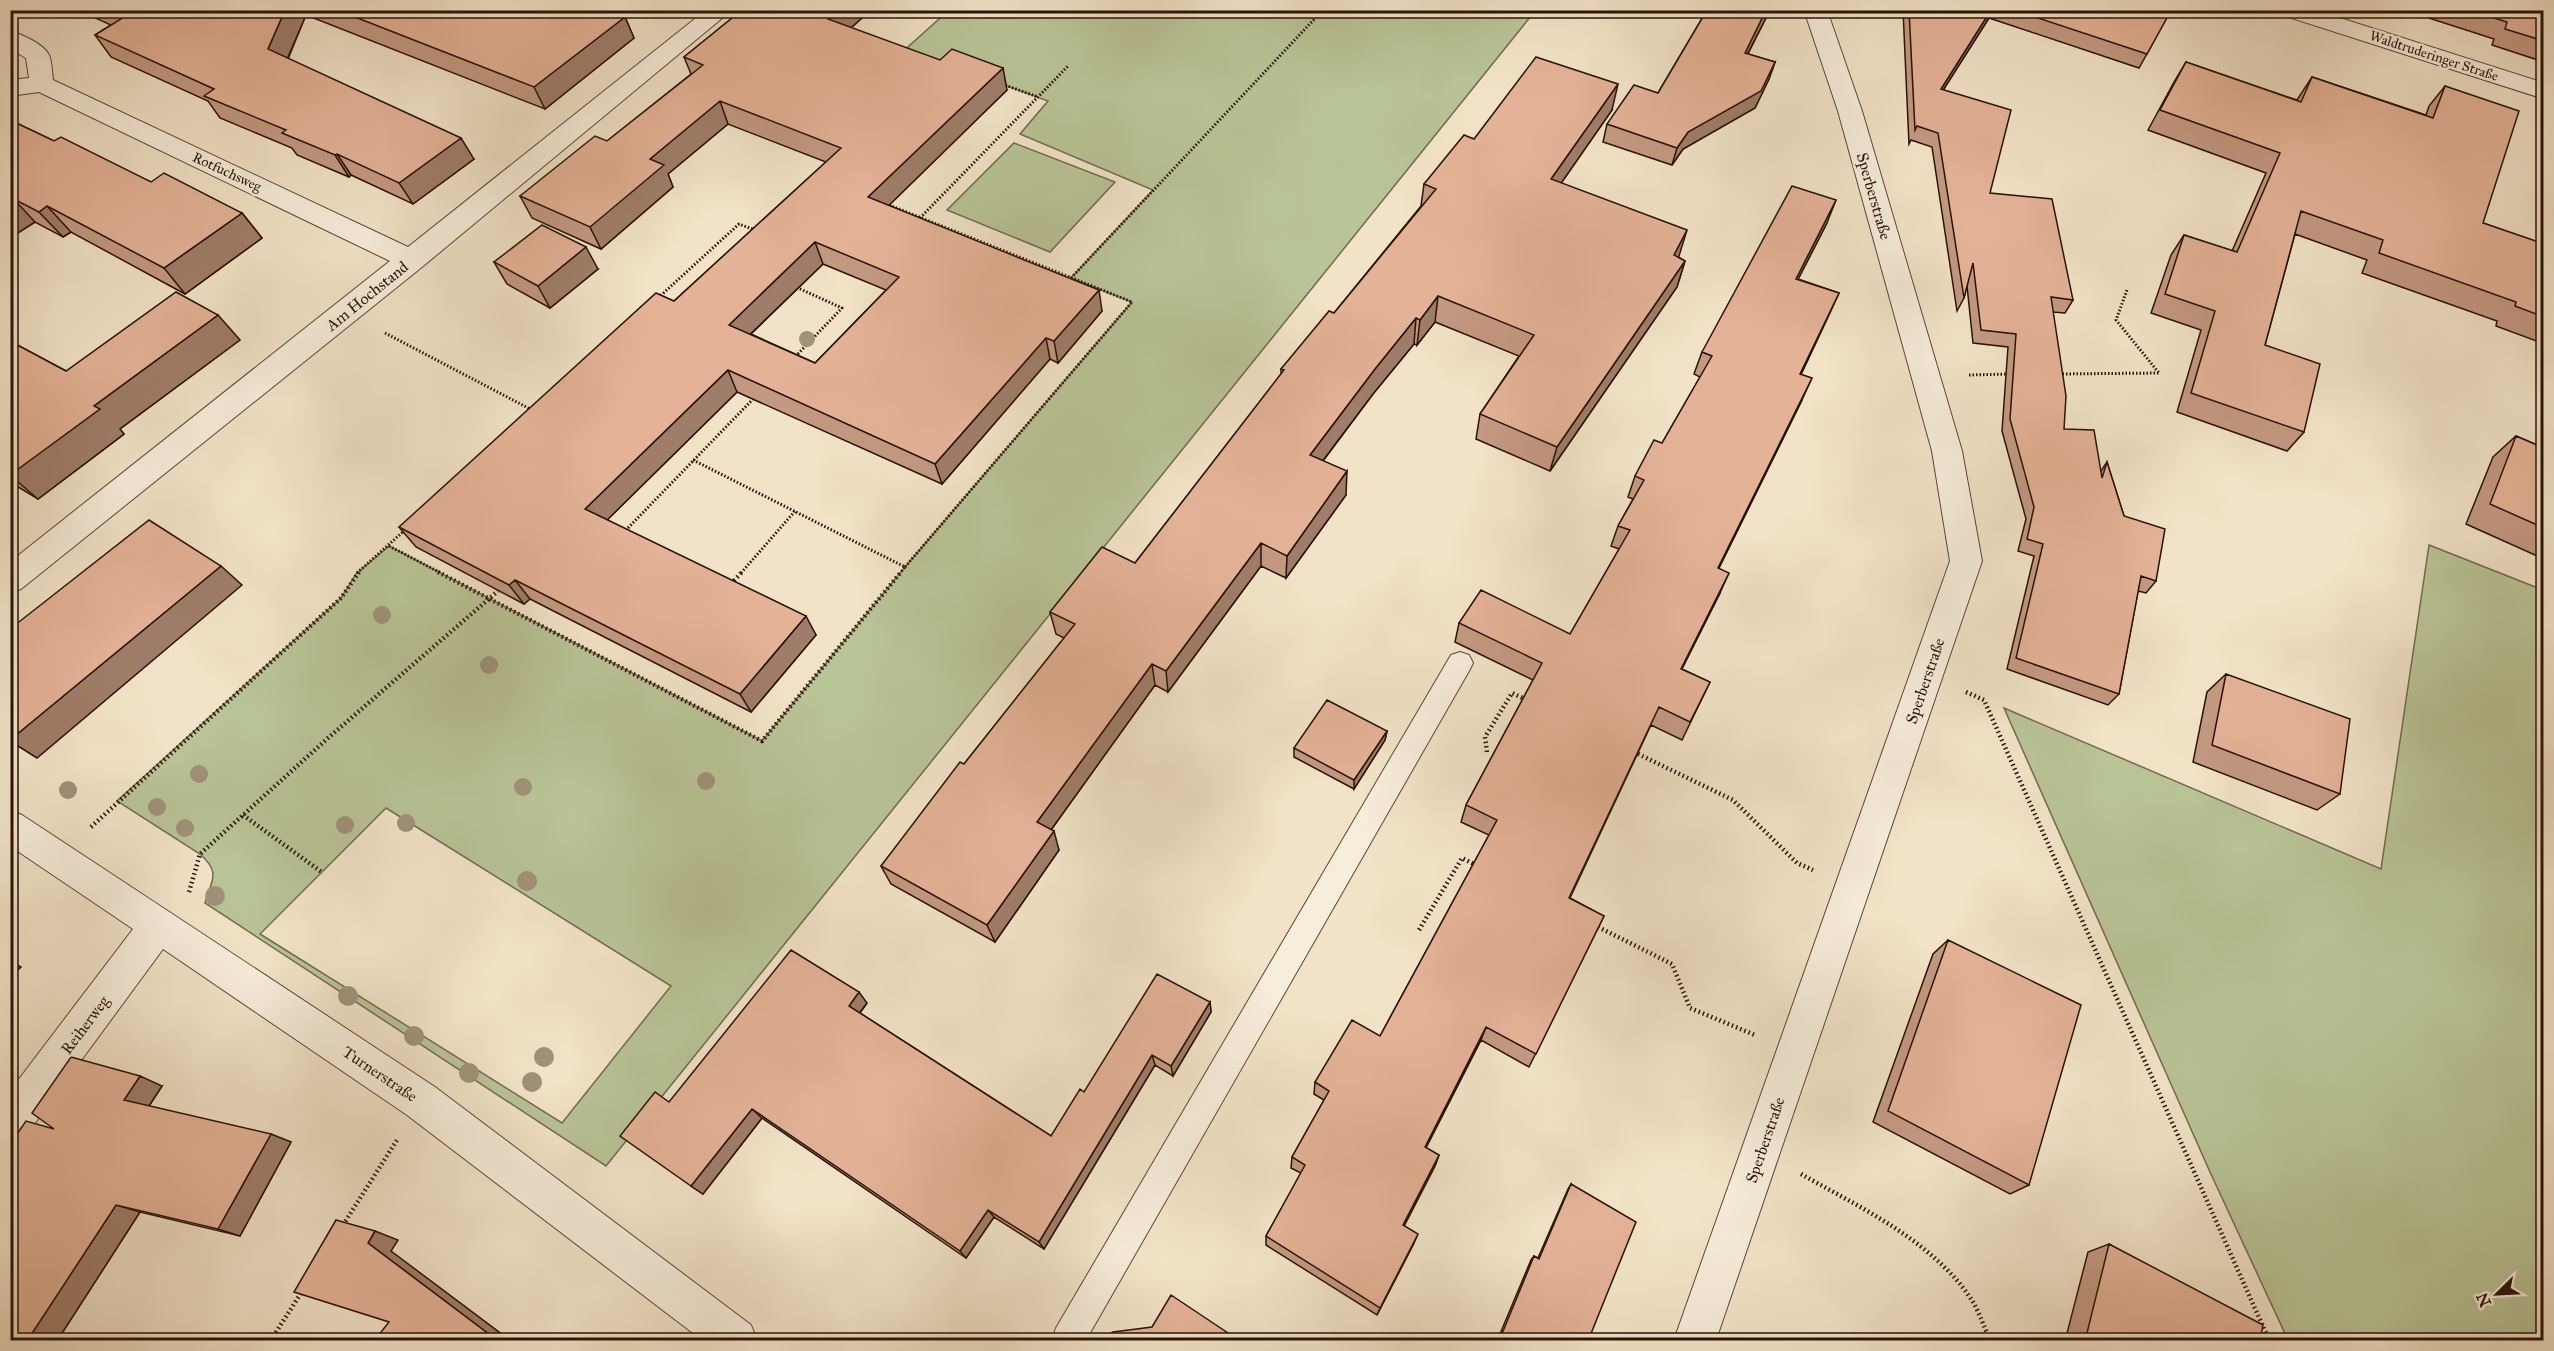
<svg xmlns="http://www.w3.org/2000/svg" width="2554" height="1351" font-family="'IM FELL Great Primer',serif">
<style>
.green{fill:#b9c497;stroke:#706b4f;stroke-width:1.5;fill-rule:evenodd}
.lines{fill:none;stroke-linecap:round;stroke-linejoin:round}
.lane-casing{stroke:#5a4637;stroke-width:2}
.street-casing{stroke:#5a4637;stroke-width:2}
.path-far1{stroke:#281207;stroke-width:3;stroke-dasharray:1.5 2;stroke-linecap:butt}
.path{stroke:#281207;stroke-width:4.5;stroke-dasharray:1.5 3;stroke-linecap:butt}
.lane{fill:#f7eddb;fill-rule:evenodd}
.street{fill:#f7eddb;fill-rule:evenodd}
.tree{fill:#9f9279}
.wall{fill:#c49982;stroke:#281207;stroke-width:1.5;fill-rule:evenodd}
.shaded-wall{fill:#a07d6a;stroke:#281207;stroke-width:1.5}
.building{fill:#e4b297;stroke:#281207;stroke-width:1.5;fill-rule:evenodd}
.labels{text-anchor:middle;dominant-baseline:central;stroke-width:5;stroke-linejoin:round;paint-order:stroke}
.far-street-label{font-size:14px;fill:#281207;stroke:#f7eddb}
.street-label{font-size:16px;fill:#281207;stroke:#f7eddb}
</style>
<rect width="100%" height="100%" fill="#f2e3c8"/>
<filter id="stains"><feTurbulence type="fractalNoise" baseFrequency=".00333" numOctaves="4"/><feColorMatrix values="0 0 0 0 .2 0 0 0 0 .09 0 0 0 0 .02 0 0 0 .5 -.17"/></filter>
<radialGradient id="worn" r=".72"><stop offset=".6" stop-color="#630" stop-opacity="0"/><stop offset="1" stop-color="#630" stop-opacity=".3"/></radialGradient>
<!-- green -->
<path class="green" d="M948,11H1535L606,1166L205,903C212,879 221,873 200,854L117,801L341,598L356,574L389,546L762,741L905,567L1132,302L1071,278L1153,190L1020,134L1048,101L942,62L890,63ZM386,808L671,986L562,1123L260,934Z
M1014,143L1115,182L1050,252L947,210Z
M2429,545L2543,590V1340H2288L2210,1172L2004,708L2381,869Z"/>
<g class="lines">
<!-- lane casing -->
<g class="lane-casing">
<path id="lane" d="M1460,652L1469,655L1473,663L1469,671L1086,1340H1052L1056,1328L1451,655Z"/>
</g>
<!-- street casing -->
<g class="street-casing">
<path id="street" d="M706,10H732L422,267L21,589L10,593V562L390,261L39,92L10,96V80L29,78L26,58L10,49V31C21,34 44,44 49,55C52,62 52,72 53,80L408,247Z
M1804,10H1827L1862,111L1962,451L1982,561L1716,1340H1674L1950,561L1932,451L1838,111Z
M2279,10H2315L2544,83V99L2282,15Z
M10,810L22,815L435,1087L751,1325L757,1340H702L407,1115L163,949L24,1138L10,1144V1091L133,929L10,846Z"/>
</g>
<!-- path-far1 -->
<path class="path-far1" d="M1321,12L1336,10
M1002,84L1038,97
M889,205L1132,302L905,567
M920,218L1069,65
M1071,278L1321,12L1319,10
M2127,290L2116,320L2159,373
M658,298L739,224L755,230
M385,333L532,410
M793,359L842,308L798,288
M2059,374L2160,373
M1969,375L2009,374
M693,460L905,567L900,573
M622,529L626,530L756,396
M389,546L441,573
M357,573L405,530
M741,573L796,510"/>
<!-- path -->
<path class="path" d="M438,572L762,741L901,572
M731,584L742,572
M1966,692L1984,700L2269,1340
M1487,752L1485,737L1512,693L1527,700
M1634,752L1733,800L1797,863L1813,870
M243,815L323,873
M91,827L341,598L359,572
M189,892L200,854L328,738L498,591
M1594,925L1672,964L1690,1008L1755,1035
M1419,930L1462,858L1478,866
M1801,1174C1861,1208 1935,1242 1973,1302C1980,1314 1984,1327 1990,1340
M343,1225L397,1140
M271,1340L303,1290"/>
<!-- lane -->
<use href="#lane" class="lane"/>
<!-- street -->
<use href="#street" class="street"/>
</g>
<!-- trees -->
<g class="tree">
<circle cx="807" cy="339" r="8"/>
<circle cx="382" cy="615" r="9"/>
<circle cx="489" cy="665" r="9"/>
<circle cx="199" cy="774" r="9"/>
<circle cx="706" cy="781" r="9"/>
<circle cx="523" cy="787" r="9"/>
<circle cx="68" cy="790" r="9"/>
<circle cx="157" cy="807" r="9"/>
<circle cx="406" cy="823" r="9"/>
<circle cx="345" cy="825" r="9"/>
<circle cx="185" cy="828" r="9"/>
<circle cx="527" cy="881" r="10"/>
<circle cx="215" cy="896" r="10"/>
<circle cx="348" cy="996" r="10"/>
<circle cx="414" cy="1036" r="10"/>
<circle cx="544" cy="1057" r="10"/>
<circle cx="469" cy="1073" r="10"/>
<circle cx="532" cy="1082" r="10"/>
</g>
<!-- wall -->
<path class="wall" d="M78,10H608L625,17L634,38L545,109L306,15L288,59L474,159L413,204L351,175L349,177L297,155L292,148L220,118L208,101L111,57L95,35L111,25Z
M742,10H871L851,28L1007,90L889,205L1102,311L1058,363L1050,359L942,484L737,392L607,520L816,635L751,712L530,599L524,604L416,547L399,527L674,301L826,162L728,124L668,174L673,187L601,249L532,218L520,196L607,141L691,74L684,57ZM823,264L886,290L815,363L751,334Z
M1707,10H1768L1766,18L1748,54L1775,62L1769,79L1755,108L1683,149L1672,165L1603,142L1607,124L1658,93Z
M1903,10H2157L2169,14L2139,68L1989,18L1943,90L1990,193L2073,300L2065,313L2053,312L2064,429L2101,471L2107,462L2124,516L2156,581L2146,593L2138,591L2119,694L2108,705L2007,669L2034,556L2018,551L2026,519L2002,431L2008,347L1973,343L1967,286L1964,298L1957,311L1932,147L1911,140L1909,144Z
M2404,10H2544V62L2492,45L2494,39Z
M2186,62L2297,100L2312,77L2426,115L2429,106L2445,86L2483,223L2544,244V338L2539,342L2496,326L2497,321L2362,273L2367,260L2295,234L2265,345L2304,432L2287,451L2177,412L2201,330L2151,313L2171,255L2184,235L2232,251L2266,173L2148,130L2174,82Z
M1612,110L1561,183L1685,261L1677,287L1550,471L1476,439L1480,414L1519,356L1435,322L1417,345L1414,344L1373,394L1323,461L1346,495L1286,578L1261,566L1168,692L1155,685L1051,830L1059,850L995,942L891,884L881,866L964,764L1064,638L1056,634L1050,612L1135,563L1281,374V369L1334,313L1421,206L1424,184L1474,139Z
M10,120L54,141L151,182L242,213L262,238L185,294L71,232L63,237L35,222L10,238Z
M1827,223L1798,279L1839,293L1801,374L1802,400L1719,568L1720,593L1682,669L1710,682L1682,740L1651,725L1570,898L1604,916L1529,1067L1481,1040L1426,1148L1439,1155L1435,1166L1404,1226L1414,1243L1377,1315L1266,1245V1236L1301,1173L1291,1168L1292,1157L1324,1100L1314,1094L1315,1082L1380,1036L1489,835L1461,822L1466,805L1533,680L1455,642L1459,623L1570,634L1619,549L1611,546L1618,526L1633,499L1628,497L1635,476L1662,443L1700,377L1694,374L1702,352Z
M494,262L598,269L550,308L507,284Z
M240,340L120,429L124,434L38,499L10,482V341L66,371Z
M2516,436L2544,448V559L2466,524L2493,457Z
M2226,674L2340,794L2317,810L2193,762L2207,692Z
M1387,731L1385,740L1354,789L1294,757V748Z
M1948,940L2029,1185L2010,1194L1873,1122L1933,954Z
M1210,1002L1211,1012L1173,1076L1155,1065L1044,1249L994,1217L966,1258L762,1118L703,1194L691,1186L669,1102L867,1003L860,1013L1051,1136L1084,1092Z
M162,1086L149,1106L291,1142L240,1236L140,1212L57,1341H10L54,1129Z
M1571,1184L1588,1341H1497L1531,1260L1534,1256L1538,1258L1568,1189Z
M2109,1244L2260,1341H2065L2088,1252Z"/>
<!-- shaded-wall -->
<path class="shaded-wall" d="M285,10H304L306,15L282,71L268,49Z
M839,10H871L835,42L828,19Z
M1766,10H1768L1766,18L1739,70L1745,53Z
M1991,10H1992L1989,18L1935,103L1941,89Z
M625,17L634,38L545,109L534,87Z
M1775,62L1769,79L1755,108L1683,149L1672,165L1677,148L1688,132Z
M1003,68L1007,90L875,219L868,197Z
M1618,84L1612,110L1546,205L1551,179Z
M720,101L728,124L668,174L673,187L601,249L590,227L650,159Z
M461,138L474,159L413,204L399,183Z
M337,154L351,175L349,177L335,155Z
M11,196L35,222L10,238V197Z
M1836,200L1827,223L1787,301L1796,279Z
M47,206L71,232L63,237L39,212Z
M242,213L262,238L185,294L164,268Z
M1687,230L1679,256L1667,280L1674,255Z
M815,242L823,264L738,346L729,325Z
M586,247L598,269L550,308L538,286Z
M1685,261L1677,287L1550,471L1557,447Z
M1099,290L1102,311L1058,363L1054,341Z
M1839,293L1829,315L1791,396L1800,374Z
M1438,296L1435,322L1417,345L1420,320Z
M218,315L240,340L120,429L124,434L38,499L10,475L94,406Z
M1416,318L1414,344L1373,394L1309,479L1310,455L1375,369Z
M1046,338L1050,359L942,484L935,464Z
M728,370L737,392L598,529L585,509Z
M1812,378L1802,400L1709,588L1718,568Z
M1347,471L1346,495L1286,578L1287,556Z
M1261,543V566L1168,692L1166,671Z
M221,566L242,585L37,758L10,741V740Z
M1729,573L1720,593L1672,688L1681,669Z
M515,580L530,599L524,604L509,585Z
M806,616L816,635L751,712L740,694Z
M1152,664L1155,685L1043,841L1037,822Z
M1387,731L1385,740L1354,789V780Z
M1054,831L1059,850L995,942L987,925Z
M10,960L21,967L10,977Z
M859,992L867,1003L857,1016L849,1006Z
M1210,1002L1211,1012L1173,1076L1171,1066Z
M1486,1027L1481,1040L1421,1157L1425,1147Z
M1152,1055L1155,1065L1044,1249L1039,1242Z
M140,1076L162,1086L147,1109L124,1100Z
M752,1109L762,1118L703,1194L691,1186Z
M271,1134L291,1142L240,1236L218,1229Z
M1439,1155L1435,1166L1400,1234L1403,1225Z
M116,1205L140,1212L57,1341H27Z
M988,1210L994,1217L966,1258L960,1251Z
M375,1231L398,1240L391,1251L511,1341H498L368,1243Z
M1418,1234L1414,1243L1377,1315L1380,1308Z"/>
<!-- building -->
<path class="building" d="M110,10H285L268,49L461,138L399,183L337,154L335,155L282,133L286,130L204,96L214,89L95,35L124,17Z
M337,10H608L625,17L534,87Z
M742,10H839L828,19L940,60L952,49L1003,68L868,197L1099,290L1054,341L1046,338L935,464L728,370L585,509L806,616L740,694L515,580L509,585L399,527L656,293L674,301L841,148L720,101L650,159L664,165L590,227L520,196L595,136L607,141L703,65L684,57ZM815,242L899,277L815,363L729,325Z
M1707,10H1766L1745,53L1775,62L1761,91L1688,132L1677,148L1607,124L1634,85L1658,93Z
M1909,10H1991L1941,89L2011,110L1990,193L2052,199L2073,300L2051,297L2066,396L2064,429L2094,430L2102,478L2107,462L2124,516L2165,529L2156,581L2141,576L2119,694L2016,658L2043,544L2027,539L2034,507L2010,419L2016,334L1981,330L1973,263L1964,298L1938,133L1917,126L1915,130Z
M2014,10H2157L2169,14L2147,54Z
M2469,10H2544V41L2505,29L2507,22Z
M1536,57L1618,84L1551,179L1687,230L1674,255L1685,261L1557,447L1480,414L1534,335L1438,296L1420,320L1416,318L1375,369L1310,455L1347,471L1287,556L1261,543L1166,671L1152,664L1037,822L1054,831L987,925L881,866L960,762L964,764L1075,624L1050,612L1102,547L1135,563L1284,370L1281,369L1329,311L1334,313L1436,189L1424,184L1464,135L1474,139Z
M2186,62L2301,102L2312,77L2433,118L2445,86L2519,111L2483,223L2544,244V317L2515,306L2516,302L2379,253L2383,240L2301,211L2265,345L2320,364L2304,432L2191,393L2215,311L2165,294L2184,235L2237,252L2280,153L2160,110Z
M10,120L54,141L61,137L151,182L164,173L242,213L164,268L47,206L39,212L10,197Z
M1792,186L1836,200L1796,279L1839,293L1800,374L1812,378L1718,568L1729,573L1681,669L1710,682L1690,722L1659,707L1569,898L1604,916L1536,1054L1486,1027L1425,1147L1439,1155L1403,1225L1418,1234L1380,1308L1266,1236L1305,1165L1292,1157L1329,1091L1315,1082L1352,1020L1380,1036L1497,820L1466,805L1542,663L1459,623L1481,590L1570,634L1630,530L1618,526L1644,480L1635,476L1654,440L1662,443L1712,356L1702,352Z
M542,225L586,247L538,286L494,262Z
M176,292L218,315L94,406L100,409L10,475V341L66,371Z
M2516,436L2544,448V528L2490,504Z
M149,520L221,566L10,740V629Z
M2226,674L2350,719L2340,794L2212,745Z
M1327,700L1387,731L1354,780L1294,748Z
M1948,940L2081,1005L2029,1185L1888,1111Z
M791,950L859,992L849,1006L1051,1136L1080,1089L1084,1092L1157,974L1210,1002L1171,1066L1152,1055L1039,1242L988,1210L960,1251L752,1109L691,1186L620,1136L655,1092L669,1102Z
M71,1057L140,1076L124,1100L271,1134L218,1229L116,1205L27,1341H10V1166L13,1162H10V1144L26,1121L54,1129L32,1113Z
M1571,1184L1636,1222L1588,1341H1499L1534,1256L1539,1259Z
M336,1220L375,1231L368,1243L498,1341H374L389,1322L294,1292Z
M2109,1244L2263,1325L2260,1341H2085Z
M1171,1295L1240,1341H1095L1113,1332L1152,1327Z"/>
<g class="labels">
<!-- far-street labels -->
<g class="far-street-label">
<text transform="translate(2434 56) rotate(18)">Waldtruderinger Straße</text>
<text transform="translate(227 172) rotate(25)">Rotfuchsweg</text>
</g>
<!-- street labels -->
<g class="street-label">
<text transform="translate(1874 196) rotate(74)">Sperberstraße</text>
<text transform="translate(367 296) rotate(-39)">Am Hochstand</text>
<text transform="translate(1925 681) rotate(-71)">Sperberstraße</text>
<text transform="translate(85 1025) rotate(-53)">Reiherweg</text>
<text transform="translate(380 1074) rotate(34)">Turnerstraße</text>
<text transform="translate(1765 1140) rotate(-71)">Sperberstraße</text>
</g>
</g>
<!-- margin -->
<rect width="2554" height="1351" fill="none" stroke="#f2e3c8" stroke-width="36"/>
<rect x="12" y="12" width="2530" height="1327" fill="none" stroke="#281207" stroke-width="3"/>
<rect x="18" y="18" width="2518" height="1315" fill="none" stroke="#281207" stroke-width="1.5"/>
<!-- north arrow -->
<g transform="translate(2497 1294) rotate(246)" stroke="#f7eddb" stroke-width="4.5" paint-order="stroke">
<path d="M0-4.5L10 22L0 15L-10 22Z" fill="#281207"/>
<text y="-9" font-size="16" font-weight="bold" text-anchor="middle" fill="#281207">N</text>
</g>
<rect width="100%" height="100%" filter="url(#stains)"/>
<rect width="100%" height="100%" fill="url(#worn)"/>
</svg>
